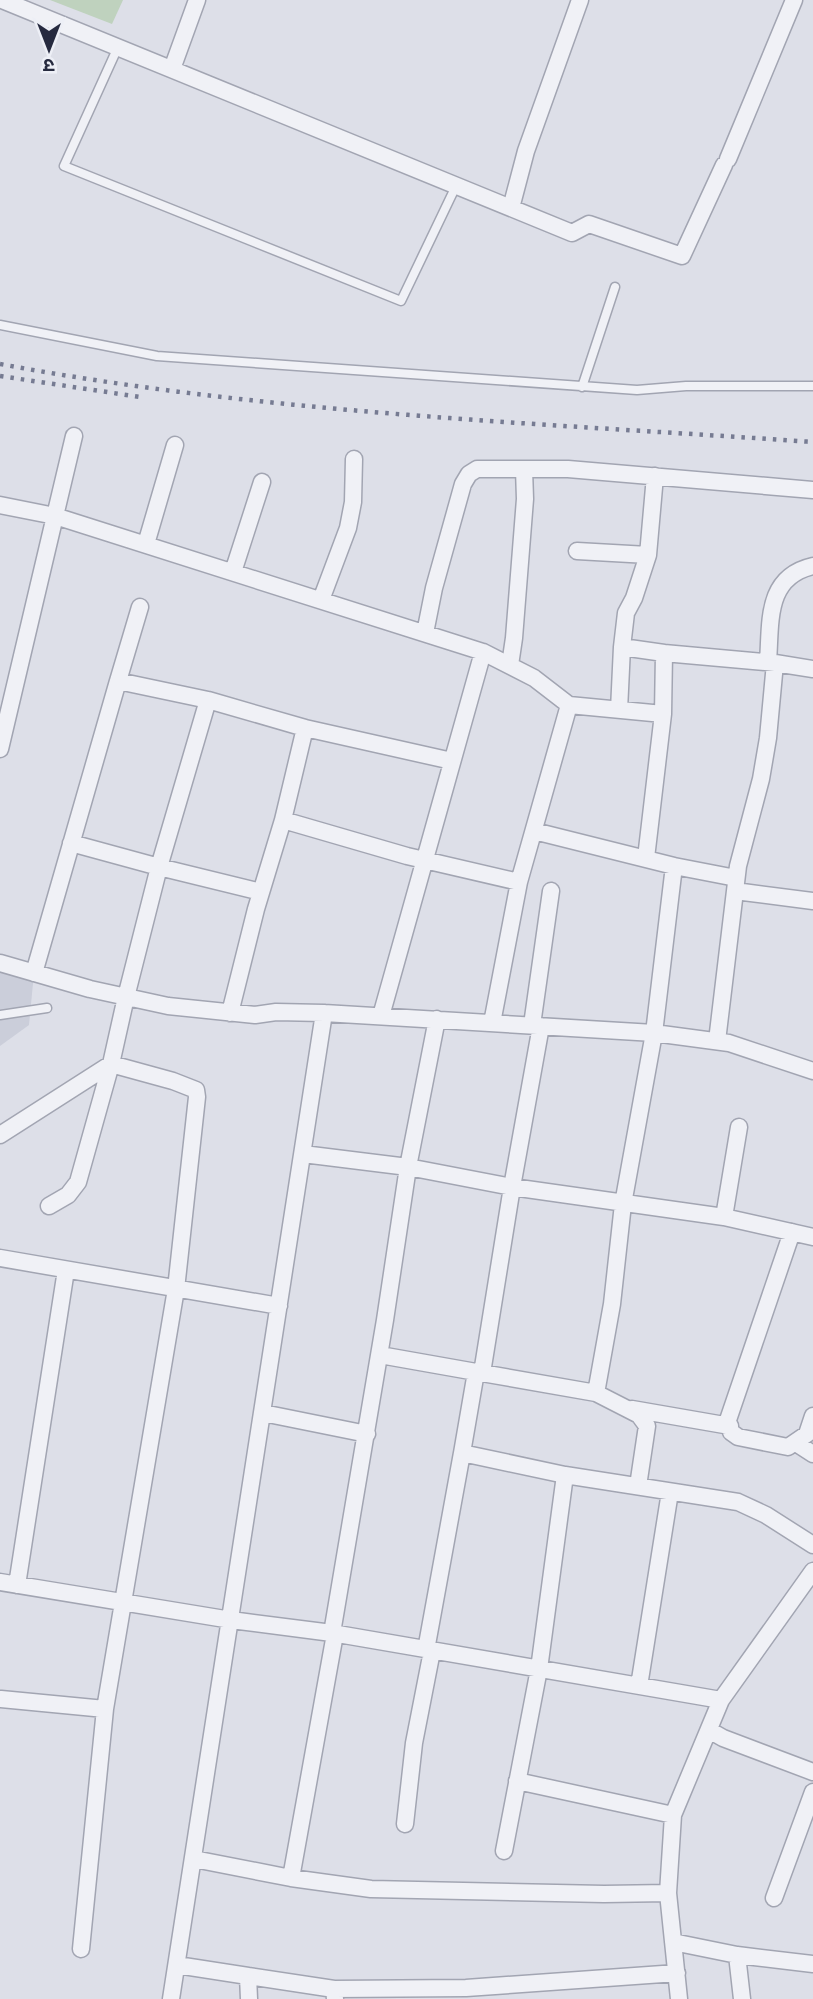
<svg xmlns="http://www.w3.org/2000/svg" width="813" height="1999" font-family="Mulish,'Noto Sans Devanagari',sans-serif">
<style>
.built{fill:#cbceda}
.green{fill:#bfd2be}
.lines{fill:none;stroke-linecap:round;stroke-linejoin:round}
.lane-casing{stroke:#a2a5b2;stroke-width:11}
.street-casing{stroke:#a2a5b2;stroke-width:19}
.lane{stroke:#f0f1f6;stroke-width:8}
.street{stroke:#f0f1f6;stroke-width:16}
.rail{stroke:#767b92;stroke-width:4.5;stroke-dasharray:3.5 7;stroke-linecap:butt}
</style>
<rect width="100%" height="100%" fill="#dddfe8"/>
<!-- built -->
<path class="built" d="M0,967L34,973L29,1025L0,1046Z"/>
<!-- green -->
<path class="green" d="M50,0H123L112,24Z"/>
<g class="lines">
<!-- lane casing -->
<g class="lane-casing">
<path id="lane" d="M118,47L64,166L401,301L456,186
M0,325L157,356L637,390L686,386H813
M582,387L615,287
M0,1015L47,1008"/>
</g>
<!-- street casing -->
<g class="street-casing">
<path id="street" d="M2,0L572,233L589,224L682,256L724,165
M172,69L197,0
M728,159L794,0
M511,208L526,151L580,0
M0,505L55,516L74,436
M146,544L175,445
M577,551L648,555
M233,572L262,482
M321,600L348,528L353,502L354,459
M425,633L434,588L463,484L469,474L477,469H568L813,490
M622,647L664,653
M768,662C771,622 765,577 813,566
M510,665L514,638L525,499L524,469
M118,681L140,607
M569,705L663,714L646,858
M619,710L622,647L626,613L634,598L648,555L655,476
M663,714L664,653L775,663L813,669
M0,749L55,516L483,652
M283,820L305,728L452,761
M534,831L674,866L654,1033L623,1204L612,1304L596,1393
M71,843L159,867L261,892
M674,866L736,878
M735,891L813,901
M0,963L90,989L168,1006L255,1015L276,1012L324,1013L654,1033L729,1043L813,1071
M34,973L118,681L208,700L305,728
M230,1013L256,909L283,820L407,856L519,882L492,1023
M381,1016L483,652L534,678L569,705L519,882
M437,1019L408,1167L512,1187L724,1217L813,1237
M532,1025L551,891
M717,1041L738,866L761,779L768,738L775,663
M0,1135L111,1064L173,1081L196,1090L197,1097L176,1289L105,1709L81,1949
M303,1154L408,1167L385,1320L332,1633
M49,1206L68,1195L78,1182L111,1064L126,997L159,867L208,700
M724,1217L739,1127
M792,1232L728,1420L731,1432L738,1437L788,1447L807,1434L813,1416
M0,1258L279,1306
M380,1355L476,1372L462,1453
M476,1372L596,1393L639,1415L647,1426L638,1486
M482,1373L512,1187L541,1026
M632,1409L730,1426
M263,1413L367,1434
M796,1443L813,1454
M0,1582L231,1620L332,1633L721,1700L673,1815
M17,1585L66,1270
M426,1650L462,1453L565,1475
M639,1686L670,1492
M1,1699L105,1709
M721,1700L813,1571
M709,1730L723,1738L813,1772
M517,1781L673,1815L668,1893
M405,1824L414,1743L432,1651
M504,1851L539,1669L565,1475L738,1502L766,1515L813,1545
M194,1859L291,1878L371,1889L604,1894L668,1893L679,1999
M291,1878L335,1634
M774,1898L813,1792
M673,1942L737,1955L813,1964
M737,1955L742,1999
M177,1965L248,1976
M334,1989L466,1988L677,1973
M171,1999L324,1013
M249,1999L248,1976L334,1989L335,1999"/>
</g>
<!-- lane -->
<use href="#lane" class="lane"/>
<!-- street -->
<use href="#street" class="street"/>
<!-- rail -->
<path class="rail" d="M0,364C268,414 541,423 813,442
M0,376L140,397"/>
</g>
<!-- north arrow -->
<g transform="translate(49 49) rotate(180)" stroke="#edeff6" stroke-width="5" paint-order="stroke">
<path d="M0-5L12 26L0 18L-12 26Z" fill="#262a3f"/>
<text y="-10" font-size="19" font-weight="bold" text-anchor="middle" fill="#262a3f">उ</text>
</g>
</svg>
